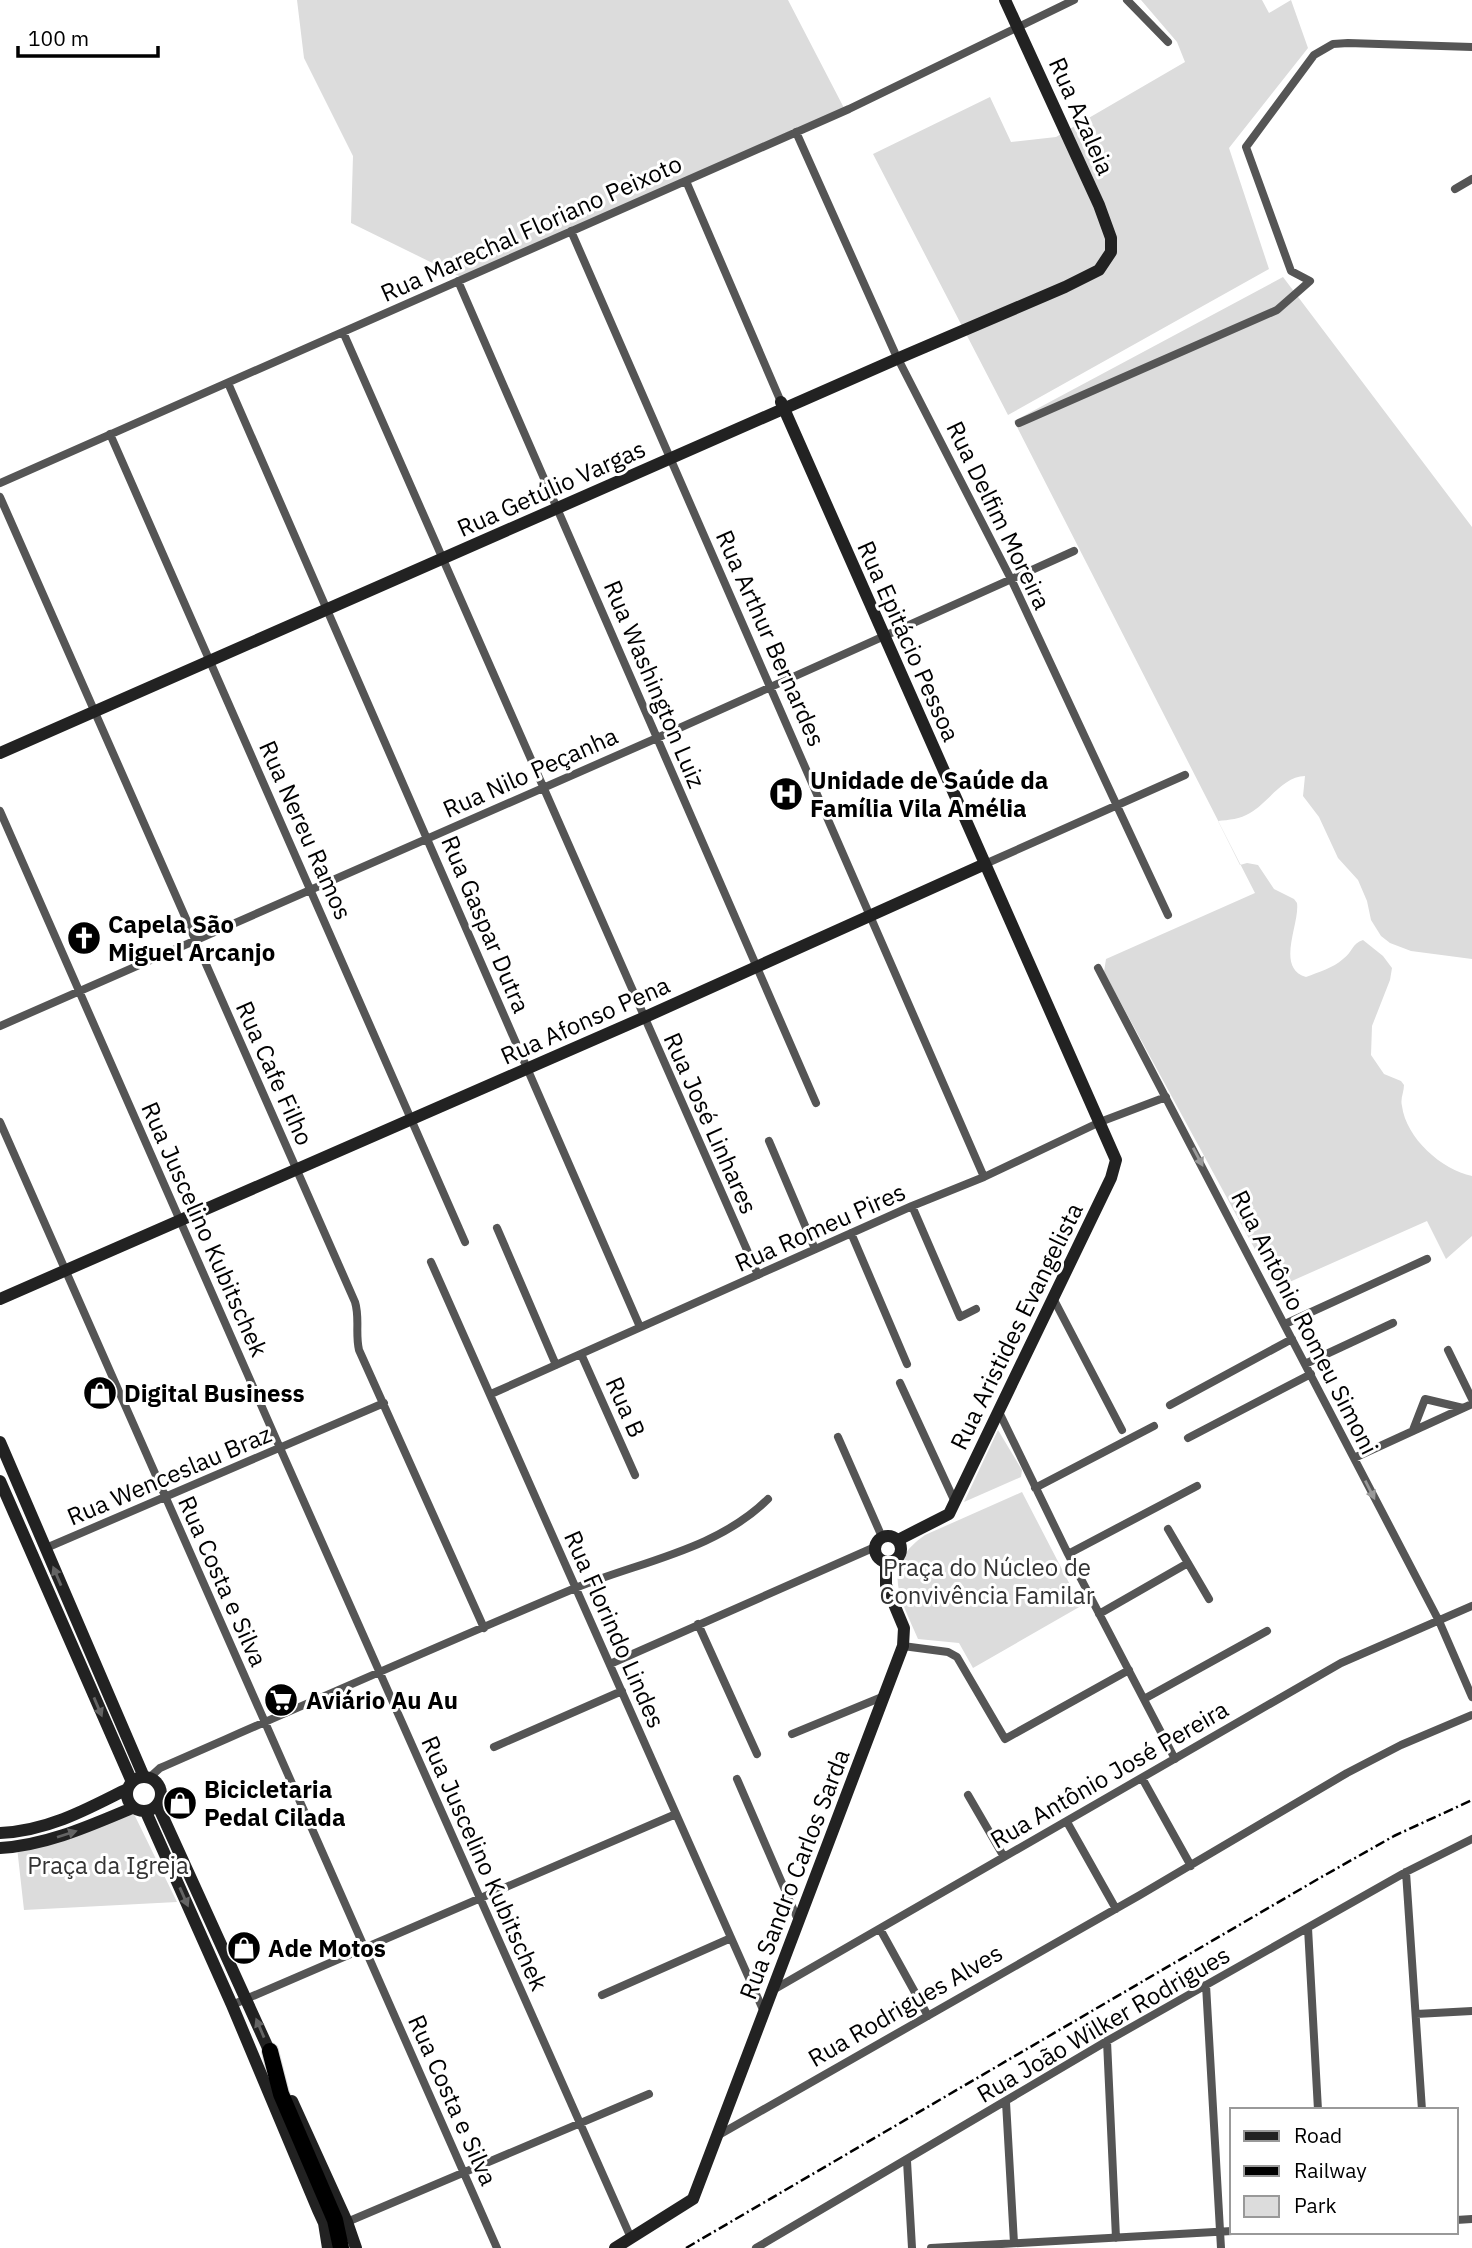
<svg xmlns="http://www.w3.org/2000/svg" width="1472" height="2248" font-family="'IBM Plex Sans',sans-serif">
<style>
.green{fill:#dcdcdc}
.lines{fill:none;stroke-linecap:round;stroke-linejoin:round}
.highway-casing{stroke:#dbdbdb;stroke-width:18}
.street{stroke:#555;stroke-width:8}
.secondary{stroke:#222;stroke-width:12}
.highway{stroke:#000;stroke-width:16}
.rail{stroke:#000;stroke-width:2.5;stroke-dasharray:10 3.5 2 3.5;stroke-linecap:butt}
.oneway{fill:#999}
.oneway2{fill:#646464}
.labels{text-anchor:middle;dominant-baseline:central;stroke-width:6;stroke-linejoin:round;paint-order:stroke}
.street-label{font-size:24px;fill:#000;stroke:#fff}
.poi-label{font-size:24px;font-weight:bold;fill:#000;stroke:#fff;text-anchor:start}
.park-label{font-size:24px;fill:#333;stroke:#fff}
</style>
<rect width="100%" height="100%" fill="#fff"/>
<!-- green -->
<path class="green" d="M297,0H788L844,108L461,277L351,223L353,156L304,58Z
M1141,0H1262L1269,13L1291,0L1308,48L1229,148L1269,269L1008,415L873,154L990,97L1011,142L1056,137L1185,62L1177,42Z
M1283,277L1472,527V959L1411,951L1390,943L1381,936L1371,920L1367,901L1358,880L1338,858L1319,817L1303,796L1305,776C1283,776 1268,803 1250,813C1240,819 1229,820 1218,821L1240,865L1247,863L1258,865L1274,889L1294,899L1297,903C1300,924 1275,968 1306,977C1319,972 1333,968 1343,959C1352,953 1352,943 1363,940L1383,956L1392,968L1390,980L1372,1026L1371,1055L1384,1074L1401,1081L1404,1085C1404,1092 1400,1099 1402,1106C1406,1138 1442,1170 1472,1176V1236L1446,1259L1427,1221L1276,1288L1104,972L1106,959L1255,893L1014,421Z
M998,1430L1022,1470L1021,1477L964,1502Z
M1022,1492L1081,1606L973,1668L959,1643L918,1639C901,1599 879,1567 925,1535Z
M133,1812L177,1902L24,1910L17,1847Z"/>
<g class="lines">
<!-- highway casing -->
<g class="highway-casing">
<path id="highway" d="M270,2051L281,2094L335,2220L341,2248"/>
</g>
<!-- street -->
<path class="street" d="M1127,0L1168,42
M796,132L895,353L1012,581L1168,915
M686,181L781,402
M1455,189L1472,179
M571,231L984,1177
M458,281L816,1103
M343,332L758,1275
M228,383L640,1327
M1019,423L1277,310L1310,281L1291,271L1246,147L1314,55L1333,44L1348,43L1472,47
M110,434L465,1242
M0,483L849,109L1074,0
M0,497L355,1302C360,1318 355,1333 359,1350L484,1628
M0,811L280,1448L631,2238
M985,864L1185,775
M1098,968L1439,1621L1472,1697
M0,1026L657,738L1074,551
M0,1122L497,2248
M769,1141L815,1249
M912,1206L960,1317L976,1309
M497,1228L556,1365
M851,1233L907,1364
M431,1262L764,2012
M1053,1298L1122,1430
M1285,1324L1427,1259
M1448,1350L1472,1399
M581,1354L635,1475
M1305,1364L1393,1323
M900,1383L955,1502
M491,1394L912,1206L984,1177L1100,1122L1166,1097
M1170,1405L1292,1339
M999,1412L1068,1554L1175,1759
M1413,1430L1425,1399L1463,1408
M838,1437L882,1537
M1188,1438L1311,1374
M1354,1458L1472,1404
M1035,1488L1154,1426
M1168,1529L1209,1599
M46,1548L384,1403
M1068,1554L1197,1486
M1099,1614L1188,1563
M698,1624L757,1754
M903,1646L948,1652L957,1657L1005,1739L1129,1670
M610,1664L875,1547
M1144,1699L1267,1631
M792,1734L882,1697
M494,1747L622,1691
M149,1778L160,1768C297,1708 435,1647 573,1589C638,1562 717,1550 768,1499
M1142,1778L1191,1866
M737,1779L798,1920
M968,1795L1004,1857
M1067,1822L1116,1909
M1406,1872L1422,2110
M1308,1928L1318,2110
M880,1929L928,2016
M1206,1985L1221,2248
M773,1990L1341,1663L1472,1606
M602,1995L731,1938
M232,2005L676,1814
M1416,2014L1472,2011
M1107,2041L1116,2238
M1006,2102L1014,2243
M717,2136L1140,1895L1347,1773L1401,1745L1472,1715
M907,2161L912,2248
M1456,2220L1472,2219
M347,2222L649,2094
M756,2248L1107,2041L1406,1872L1472,1839
M931,2248L1232,2231"/>
<!-- secondary -->
<path class="secondary" d="M781,402L1116,1160L1111,1178L949,1514L898,1540
M0,753L899,358L1065,287L1099,270L1111,252V238L1099,205L1005,0
M0,1299L643,1018L985,864
M0,1442L144,1777
M0,1481L132,1782
M875 1549a13 13 0 1 1 26 0a13 13 0 1 1-26 0Z
M127 1794a17 17 0 1 1 34 0a17 17 0 1 1-34 0Z
M158,1806L273,2059
M146,1812L232,2005L318,2210L324,2223L328,2248
M0,1833C47,1831 86,1810 127,1789
M0,1848C47,1845 89,1826 132,1808
M292,2101L347,2222L356,2248
M615,2248L693,2199L903,1646L904,1628L886,1585V1562"/>
<!-- highway -->
<use href="#highway" class="highway"/>
<!-- rail -->
<path class="rail" d="M686,2248L1318,1879L1394,1836L1472,1800"/>
</g>
<!-- one-way arrows -->
<defs><path id="oneway-solid" d="M-6-.8H1V-3.2L6.5 0L1 3.2V.8H-6Z" transform="scale(1.75)"/></defs>
<g class="oneway">
<use href="#oneway-solid" transform="translate(1198 1157) rotate(62)"/>
<use href="#oneway-solid" transform="translate(1370 1490) rotate(63)"/>
</g>
<g class="oneway2">
<use href="#oneway-solid" transform="translate(57 1576) rotate(-113)"/>
<use href="#oneway-solid" transform="translate(98 1707) rotate(67)"/>
<use href="#oneway-solid" transform="translate(67 1834) rotate(-18)"/>
<use href="#oneway-solid" transform="translate(184 1897) rotate(66)"/>
<use href="#oneway-solid" transform="translate(260 2028) rotate(-113)"/>
</g>
<!-- icons -->
<defs>
<g id="hospital-disc" transform="scale(1.75)"><circle r="9.5" fill="#000" stroke="#fff"/><path d="M-5-5h3v3.5h4V-5h3V5h-3V1.5h-4V5h-3Z" fill="#fff"/></g>
<g id="church-disc" transform="scale(1.75)"><circle r="9.5" fill="#000" stroke="#fff"/><path d="M-1.2-6h2.4v3.5h3.3v2.4h-3.3V6h-2.4V-.1h-3.3v-2.4h3.3Z" fill="#fff"/></g>
<g id="shop-disc" transform="scale(1.75)"><circle r="9.5" fill="#000" stroke="#fff"/><path d="M-5-2.5h2.3a2.7 3.5 0 0 1 5.4 0H5L5.5 6h-11ZM-1.5-2.5h3a1.5 2.3 0 0 0-3 0Z" fill="#fff"/></g>
<g id="supermarket-disc" transform="scale(1.75)"><circle r="9.5" fill="#000" stroke="#fff"/><path d="M-6-5.5h2.5l.6 2H6L4.5 2H-2.5L-4.4-4H-6ZM-1.5 3.2a1.3 1.3 0 1 0 .1 0ZM3 3.2a1.3 1.3 0 1 0 .1 0Z" fill="#fff"/></g>
</defs>
<g fill-rule="evenodd">
<use href="#hospital-disc" x="786" y="794"/>
<use href="#church-disc" x="84" y="938"/>
<use href="#shop-disc" x="100" y="1393"/>
<use href="#supermarket-disc" x="281" y="1700"/>
<use href="#shop-disc" x="180" y="1803"/>
<use href="#shop-disc" x="244" y="1948"/>
</g>
<g class="labels">
<!-- street labels -->
<g class="street-label">
<text transform="translate(1082 116) rotate(66)">Rua Azaleia</text>
<text transform="translate(531 228) rotate(-24)">Rua Marechal Floriano Peixoto</text>
<text transform="translate(551 488) rotate(-24)">Rua Getúlio Vargas</text>
<text transform="translate(999 515) rotate(64)">Rua Delfim Moreira</text>
<text transform="translate(771 638) rotate(66)">Rua Arthur Bernardes</text>
<text transform="translate(909 641) rotate(66)">Rua Epitácio Pessoa</text>
<text transform="translate(655 684) rotate(67)">Rua Washington Luiz</text>
<text transform="translate(530 772) rotate(-24)">Rua Nilo Peçanha</text>
<text transform="translate(306 830) rotate(66)">Rua Nereu Ramos</text>
<text transform="translate(486 924) rotate(67)">Rua Gaspar Dutra</text>
<text transform="translate(585 1020) rotate(-24)">Rua Afonso Pena</text>
<text transform="translate(275 1073) rotate(66)">Rua Cafe Filho</text>
<text transform="translate(711 1123) rotate(66)">Rua José Linhares</text>
<text transform="translate(820 1227) rotate(-24)">Rua Romeu Pires</text>
<text transform="translate(205 1229) rotate(66)">Rua Juscelino Kubitschek</text>
<text transform="translate(1305 1322) rotate(63)">Rua Antônio Romeu Simoni</text>
<text transform="translate(1016 1326) rotate(-64)">Rua Aristides Evangelista</text>
<text transform="translate(626 1407) rotate(66)">Rua B</text>
<text transform="translate(169 1475) rotate(-23)">Rua Wenceslau Braz</text>
<text transform="translate(223 1581) rotate(66)">Rua Costa e Silva</text>
<text transform="translate(615 1629) rotate(66)">Rua Florindo Lindes</text>
<text transform="translate(1109 1774) rotate(-30)">Rua Antônio José Pereira</text>
<text transform="translate(485 1863) rotate(66)">Rua Juscelino Kubitschek</text>
<text transform="translate(794 1874) rotate(-69)">Rua Sandro Carlos Sarda</text>
<text transform="translate(905 2005) rotate(-30)">Rua Rodrigues Alves</text>
<text transform="translate(1103 2024) rotate(-30)">Rua João Wilker Rodrigues</text>
<text transform="translate(453 2100) rotate(66)">Rua Costa e Silva</text>
</g>
<!-- poi labels -->
<g class="poi-label">
<text x="810" y="780">Unidade de Saúde da<tspan x="810" dy="28">Família Vila Amélia</tspan></text>
<text x="108" y="924">Capela São<tspan x="108" dy="28">Miguel Arcanjo</tspan></text>
<text x="124" y="1393">Digital Business</text>
<text x="306" y="1700">Aviário Au Au</text>
<text x="204" y="1789">Bicicletaria<tspan x="204" dy="28">Pedal Cilada</tspan></text>
<text x="268" y="1948">Ade Motos</text>
</g>
<!-- park labels -->
<g class="park-label">
<text x="987" y="1567">Praça do Núcleo de<tspan x="987" dy="28">Convivência Familar</tspan></text>
<text x="108" y="1865">Praça da Igreja</text>
</g>
</g>
<!-- legend -->
<rect x="1230" y="2108" width="228" height="126" fill="#ffffff" stroke="#999999" stroke-width="2"/>
<rect x="1244" y="2131" width="35" height="10" fill="#222222" stroke="#999999" stroke-width="2"/>
<text x="1294" y="2143" font-size="21" fill="#000000">Road</text>
<rect x="1244" y="2166" width="35" height="10" fill="#000000" stroke="#999999" stroke-width="2"/>
<text x="1294" y="2178" font-size="21" fill="#000000">Railway</text>
<rect x="1244" y="2196" width="35" height="21" fill="#dcdcdc" stroke="#999999" stroke-width="2"/>
<text x="1294" y="2213" font-size="21" fill="#000000">Park</text>
<!-- scale -->
<path d="M18 46v10h140v-10" fill="none" stroke="#000000" stroke-width="3.5"/>
<text x="28" y="46" font-size="21" fill="#000000" stroke="#ffffff" stroke-width="5" paint-order="stroke">100 m</text>
</svg>
